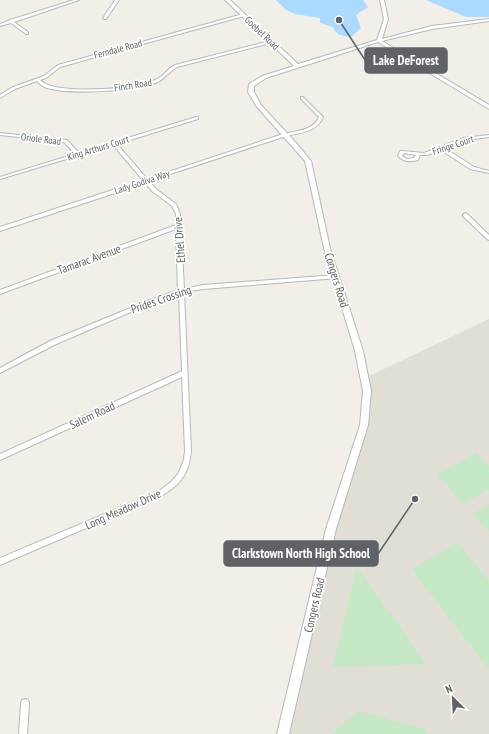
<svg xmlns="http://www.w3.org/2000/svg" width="489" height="734" font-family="'PT Sans Narrow',sans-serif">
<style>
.education{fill:#e1ded6}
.green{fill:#c5e8c5}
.water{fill:#aadaff}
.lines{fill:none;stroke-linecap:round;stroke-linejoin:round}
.minor-casing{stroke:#b5b8bc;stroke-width:2}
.tertiary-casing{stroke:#b5b8bc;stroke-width:2}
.minor{fill:#fff;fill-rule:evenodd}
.tertiary{fill:#fff;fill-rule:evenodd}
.labels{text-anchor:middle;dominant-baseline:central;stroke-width:3.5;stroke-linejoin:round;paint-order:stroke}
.far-street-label{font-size:10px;fill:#5f6368;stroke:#fff}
.street-label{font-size:12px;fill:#5f6368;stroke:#fff}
.leader{fill:none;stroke:#5f6368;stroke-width:1.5}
.callout-dot{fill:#5f6368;stroke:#fff;stroke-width:1.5}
.callout{fill:#5f6368;stroke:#5f6368;stroke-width:1.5}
.callout-label{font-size:13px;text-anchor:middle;font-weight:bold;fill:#fff}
</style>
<rect width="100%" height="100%" fill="#f1efe8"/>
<!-- education -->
<path class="education" d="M489,319V734H283L302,655L364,425L365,378Z"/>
<!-- green -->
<path class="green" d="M476,453L489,466V489L463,504L437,474Z
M489,504V531L473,514Z
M457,542L489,581V669L412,570Z
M357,567L426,664L333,667Z
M358,711L425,729L428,734H331Z"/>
<!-- water -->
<path class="water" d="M276,0H363L368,7L356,15L361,28L351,37C342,36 336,35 333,27L320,23V18L295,14L286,10Z
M426,0H489V17H466Z"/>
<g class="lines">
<!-- minor casing -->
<g class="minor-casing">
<path id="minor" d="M74,0H79L14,22L28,32V34H26L11,23L0,26V24L10,20Z
M115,0H119L106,19H104L103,18Z
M243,14L245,15L244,16L60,67L46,78L40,80C43,83 47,85 51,86C72,92 135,90 155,80C163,77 167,69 175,65L270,41L272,42L271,43L177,67C170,71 165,78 158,82C137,91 69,95 47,88C43,87 40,84 37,81L15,89L0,98V95L13,87L44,76L58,65Z
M301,97H303L323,117C317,132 300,133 286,136L149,181L156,189L176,204L180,214L184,289L203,285L336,275L338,276L339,277L338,278L203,289L184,292L191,451C189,473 182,483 163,495L0,565V558L159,491L171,482L178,474L182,465L184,459L185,451L182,377L0,460V454L182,371L179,294L154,302L54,345L0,373V368L50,341L150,300L178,290L176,229L0,294V290L176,225V214L172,206L152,191L145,183L0,231V227L143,180L113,145L0,179V177L75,154L64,142L0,135V133L67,140L79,153L196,117H198V119L117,144L147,179L283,134C296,131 313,131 319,117L301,99Z
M489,135V137L467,140L445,148L474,167L489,171V173L470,169L441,150L427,155H420L418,160C410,162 404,162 398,156L400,151H402L424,153L464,138ZM404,153L416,155L414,158L407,159L402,156Z
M465,213L467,214L489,235V240L487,239L463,216V215Z
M25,699L28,700L29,703L27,734H19L21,703L22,700Z"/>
</g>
<!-- tertiary casing -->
<g class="tertiary-casing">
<path id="tertiary" d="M225,0H230L298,64L377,40L384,19L380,0H384L388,19L382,39L432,26L489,19V21L432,29L382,41L489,105V109L378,42L266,78L254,86V92L261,105L297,144L311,161L330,248L363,351L371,391L368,425L336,529L289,734H277L326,529L360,425L363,391L355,351L324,248L305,161L257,107L248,92L249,84L262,76L294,66Z"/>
</g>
<!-- minor -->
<use href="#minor" class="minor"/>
<!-- tertiary -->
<use href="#tertiary" class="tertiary"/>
</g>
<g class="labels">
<!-- far-street labels -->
<g class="far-street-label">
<text transform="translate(262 33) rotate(44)">Goebel Road</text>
<text transform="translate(118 49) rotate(-15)">Ferndale Road</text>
<text transform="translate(133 85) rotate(-9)">Finch Road</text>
<text transform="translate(41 139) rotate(7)">Oriole Road</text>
<text transform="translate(453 145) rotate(-18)">Fringe Court</text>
<text transform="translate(98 148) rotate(-17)">King Arthurs Court</text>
<text transform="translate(142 182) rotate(-18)">Lady Godiva Way</text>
</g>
<!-- street labels -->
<g class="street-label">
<text transform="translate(179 240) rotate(-94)">Ethel Drive</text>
<text transform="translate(89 259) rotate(-20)">Tamarac Avenue</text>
<text transform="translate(337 280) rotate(73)">Congers Road</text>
<text transform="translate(161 299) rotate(-19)">Prides Crossing</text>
<text transform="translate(92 415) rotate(-25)">Salem Road</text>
<text transform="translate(123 509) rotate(-24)">Long Meadow Drive</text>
<text transform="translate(314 605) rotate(-77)">Congers Road</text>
</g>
</g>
<!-- callouts -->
<path class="leader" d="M339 20L365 60M415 499L378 554"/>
<g class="callout-dot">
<circle cx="339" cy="20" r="4"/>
<circle cx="415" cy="499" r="4"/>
</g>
<g class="callout">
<rect x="365" y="48" width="82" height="25" rx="4"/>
<rect x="224" y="541" width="154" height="25" rx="4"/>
</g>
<g class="callout-label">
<text x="406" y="65">Lake DeForest</text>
<text x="301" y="558">Clarkstown North High School</text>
</g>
<!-- north arrow -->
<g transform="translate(453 698) rotate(336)" stroke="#ffffff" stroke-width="3" paint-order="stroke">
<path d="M0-3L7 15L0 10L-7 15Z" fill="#5f6368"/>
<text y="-6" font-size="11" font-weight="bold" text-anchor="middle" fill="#5f6368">N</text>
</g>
</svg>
